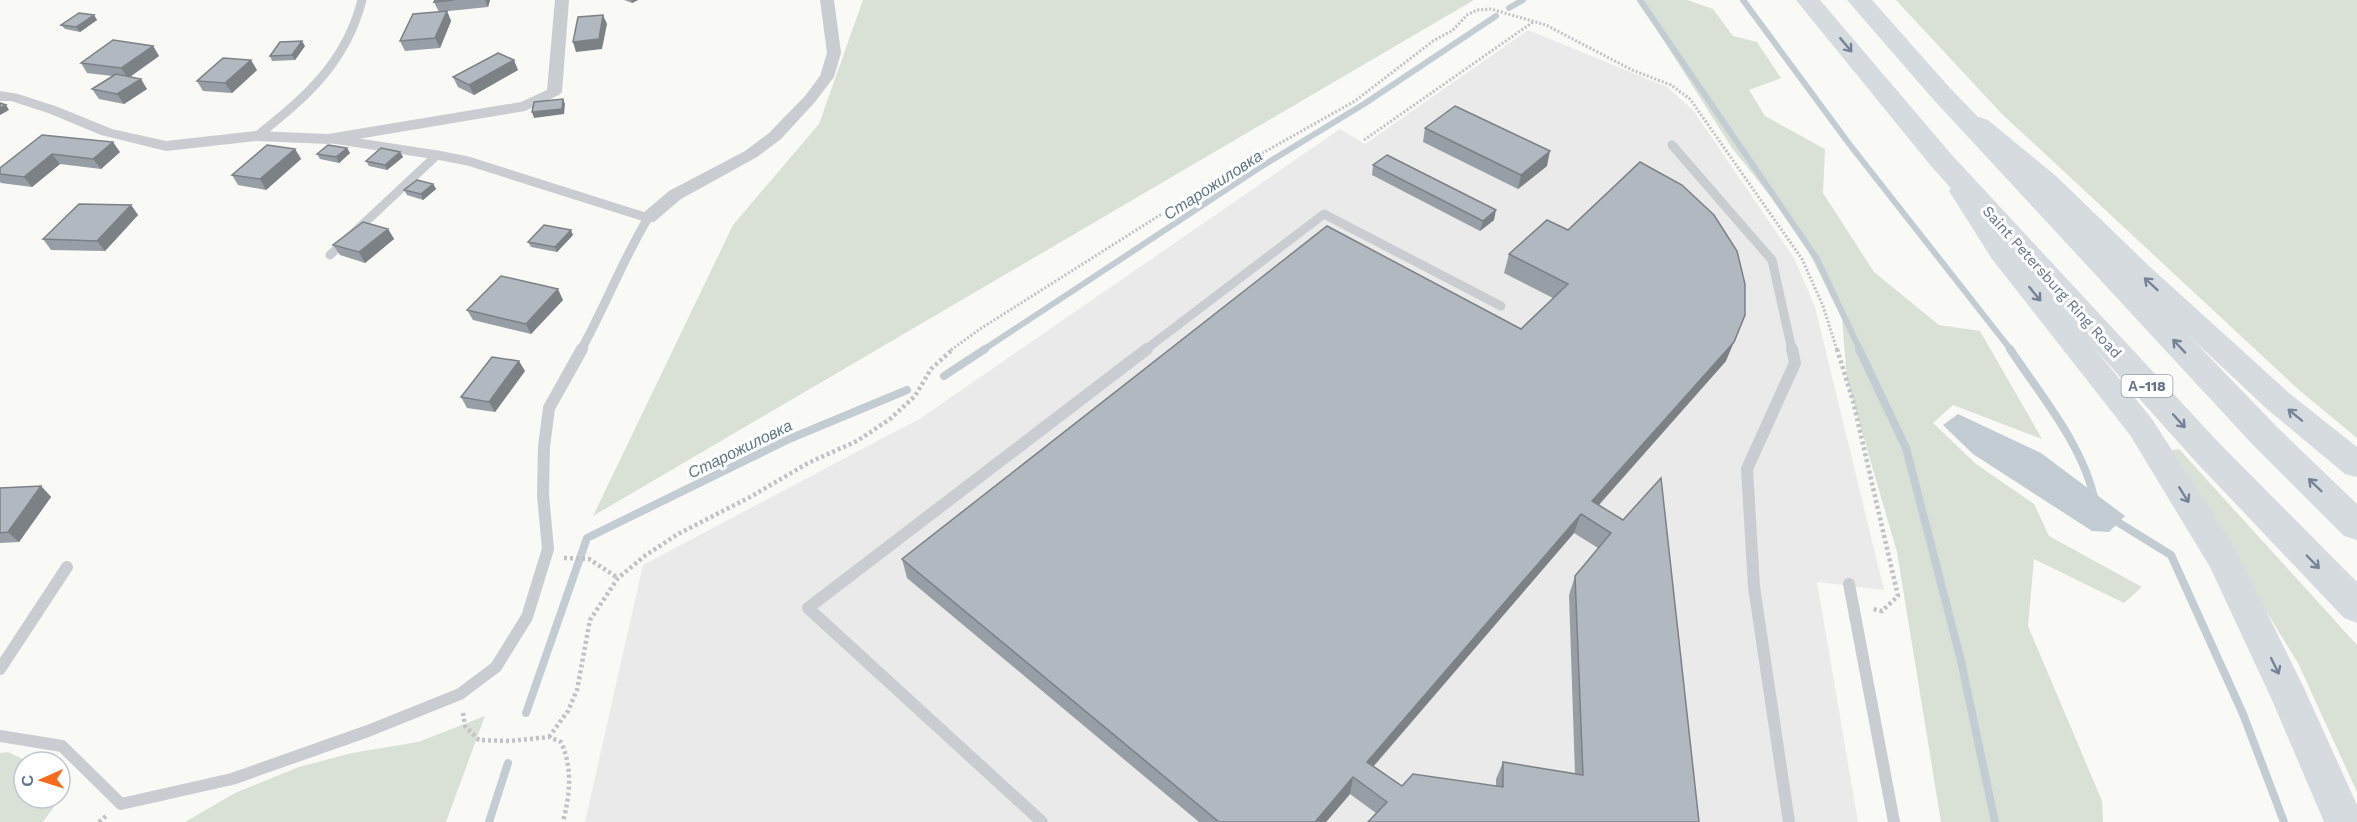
<svg xmlns="http://www.w3.org/2000/svg" width="2357" height="822" font-family="'Work Sans',sans-serif">
<style>
.built{fill:#e9eae9}
.green{fill:#d9e1d7}
.water{fill:#c2ccd2}
.lines{fill:none;stroke-linecap:round;stroke-linejoin:round}
.stream-far1{stroke:#c2ccd2;stroke-width:6}
.stream{stroke:#c2ccd2;stroke-width:8}
.path-far1{stroke:#c0c2c5;stroke-width:3;stroke-dasharray:2 2;stroke-linecap:butt}
.path{stroke:#c0c2c5;stroke-width:4.5;stroke-dasharray:3 3;stroke-linecap:butt}
.lane-far1{stroke:#c9ccd0;stroke-width:9}
.lane{stroke:#c9ccd0;stroke-width:12}
.street{fill:#c9ccd0;fill-rule:evenodd}
.primary{fill:#d6dbe0;fill-rule:evenodd}
.highway{fill:#d6dbe0;fill-rule:evenodd}
.wall{fill:#989ea5;fill-rule:evenodd}
.shaded-wall{fill:#7c8186}
.building{fill:#b1b8c0;stroke:#7c8186;stroke-width:1.5;fill-rule:evenodd}
.oneway{stroke:#768397}
.labels{text-anchor:middle;dominant-baseline:central;stroke-width:6;stroke-linejoin:round;paint-order:stroke}
.shield{fill:#fff;stroke:#939ead;stroke-width:1.5}
.shield-label{font-size:14px;font-weight:bold;fill:#65748a}
.street-label{font-size:15px;fill:#65748a;stroke:#fff}
.water-label{font-size:16px;font-style:italic;fill:#617685;stroke:#fff}
</style>
<rect width="100%" height="100%" fill="#f9f9f6"/>
<!-- built -->
<path class="built" d="M1528,30L1667,87L1693,110L1794,258L1815,307L1884,590L1817,582L1858,822H585L643,565L921,418L1340,129L1365,144Z"/>
<!-- green -->
<path class="green" d="M863,0H1474L593,516L733,225L819,124Z
M1638,0H1687L1713,9L1733,36L1757,42L1781,78L1749,90L1765,116L1825,149L1823,193L1874,272L1939,325L1980,331L2042,439L1953,405L1933,423L1976,464L2034,504L2049,536L2142,587L2124,603L2034,559L2028,626L2102,801L2103,822H1941L1897,552L1847,380L1842,319L1799,232L1732,148Z
M1896,0H2357V438L2299,390L2001,113Z
M2179,449L2357,645V792L2298,663L2168,451Z
M485,716L446,822H185L235,793L299,767L352,753L418,742Z
M8,752L29,762H24V798H60V793L62,796L43,822H0V753Z"/>
<!-- water -->
<path class="water" d="M1958,414L2041,453L2125,516L2109,532L2092,531L1973,454L1943,425Z"/>
<g class="lines">
<!-- stream-far1 -->
<path class="stream-far1" d="M1640,0L1817,259L1860,350
M1743,0L1850,145L2011,350
M1509,8L1523,0
M983,350L1259,168L1364,104L1496,16"/>
<!-- stream -->
<path class="stream" d="M1859,349L1906,448L1961,661L1995,822
M2010,349C2041,396 2084,446 2095,502
M944,376L985,349
M2111,518L2171,555L2243,714L2284,822
M526,713L587,538L789,439L907,390
M489,822L508,763"/>
<!-- path-far1 -->
<path class="path-far1" d="M1364,140L1533,22
M951,350L980,329L1220,177L1355,101L1433,41L1453,30L1467,15L1477,10L1491,9L1546,25L1632,70L1671,85L1690,99L1802,259L1823,306L1837,350"/>
<!-- path -->
<path class="path" d="M1837,349L1853,401L1898,596L1882,611L1872,609
M564,558L589,559L618,578
M463,713L465,726L479,740L510,741L549,737L561,742C573,769 570,794 563,822
M549,737L568,711L577,690L590,620L618,578L646,555L678,534L752,496L808,463L857,441L890,419L915,396L931,369L953,349
M99,822L106,816"/>
<!-- lane-far1 -->
<path class="lane-far1" d="M257,136C306,97 346,63 362,0
M1672,145L1772,260L1792,350
M437,155L468,161L648,218C622,261 605,307 581,350
M330,255L437,155L333,139
M1145,350L1324,214L1501,306"/>
<!-- lane -->
<path class="lane" d="M1849,584L1894,822
M0,669L67,567
M0,736L62,746L121,804L232,779L368,731L460,694L496,667L527,617L548,549L543,495L544,447L549,408L582,349
M1042,822L808,608L1147,349
M1789,822L1754,587L1747,469L1795,363L1792,349"/>
<!-- street -->
<path class="street" d="M555,0H569L562,92L559,95L525,111L328,144L257,141L166,151L101,135L48,113L11,101H0V91L18,94L58,107L112,129L166,141L257,131L328,134L521,102L547,90Z
M820,0H834L841,53L834,77L815,102L781,139L757,157L681,199L654,222H642L640,218L642,214L669,191L745,151L769,133L805,96L820,76L827,53Z"/>
<!-- primary -->
<path class="primary" d="M1979,117L1988,120L2056,176L2149,266L2289,393L2357,447V477L2345,474L2267,409L2129,280L2038,188L1970,130L1966,125L1970,120Z
M1962,183L1971,185L2012,247L2152,419L2236,550L2304,688L2357,805V822H2324L2272,700L2210,567L2130,435L1992,259L1949,191L1953,185Z"/>
<!-- highway -->
<path class="highway" d="M1796,0H1820L1951,154L2220,444L2357,582V623L2344,618L2196,462L1931,166Z
M1847,0H1872L1950,88L2277,427L2357,504V540L2344,536L2253,445L1932,98Z"/>
</g>
<!-- wall -->
<path class="wall" d="M435,0H490L488,7L439,12L434,2Z
M624,0H638L632,3Z
M447,11L451,21L440,48L405,51L400,41Z
M94,15L97,20L80,32L65,29L61,25Z
M153,46L159,56L130,77L147,89L124,104L99,99L92,89L112,76L87,73L81,63Z
M305,46L295,60L272,61L270,56Z
M257,70L232,93L203,91L197,81Z
M518,70L474,95L458,87L453,77Z
M1425,128L1547,166L1518,189L1423,142Z
M42,135L120,152L101,169L60,164L32,187L1,183L0,182V174Z
M347,148L350,153L339,163L320,159L317,154Z
M295,149L301,159L266,190L238,185L232,175Z
M400,152L403,157L387,170L369,166L366,161Z
M1373,165L1494,220L1480,231L1372,175Z
M433,184L436,189L423,200L407,195L404,190Z
M131,205L138,215L105,251L51,250L43,239Z
M388,229L394,239L365,263L340,255L333,245Z
M573,235L557,252L531,247L528,242Z
M1509,254L1726,361L1599,505L1623,520L1699,822L1376,813L1350,794L1326,822H1199L907,578L902,559L1521,329L1553,298L1504,273ZM1574,533L1598,548L1575,576L1569,595L1575,774L1503,762L1496,779V786H1402L1374,766Z
M563,300L531,334L473,320L467,310Z
M525,371L495,412L467,408L461,397Z
M41,486L51,497L19,542L0,543V488Z"/>
<!-- shaded-wall -->
<path class="shaded-wall" d="M485,0H490L488,7Z
M631,0H638L632,3Z
M447,11L451,21L440,48L435,38Z
M94,15L97,20L80,32L76,27Z
M603,15L607,24L602,49L576,52L573,42Z
M302,41L305,46L295,60L292,55Z
M153,46L159,56L128,78L121,68Z
M251,60L257,70L232,93L225,83Z
M514,60L518,70L474,95L469,85Z
M141,79L147,89L124,104L117,94Z
M563,99L565,104L564,114L534,118L532,112Z
M6,105L9,110L0,115V108Z
M113,142L120,152L101,169L93,159Z
M347,148L350,153L339,163L336,157Z
M295,149L301,159L266,190L260,179Z
M1550,151L1547,166L1518,189L1521,175Z
M400,152L403,157L387,170L385,165Z
M52,154L60,164L32,187L24,177Z
M433,184L436,189L423,200L421,194Z
M131,205L138,215L105,251L97,241Z
M1496,210L1494,220L1480,231L1483,221Z
M388,229L394,239L365,263L359,252Z
M571,230L573,235L557,252L555,247Z
M558,289L563,300L531,334L526,324Z
M1734,342L1726,361L1587,518L1592,501Z
M519,361L525,371L495,412L489,402Z
M41,486L51,497L19,542L8,532Z
M1581,514L1574,533L1363,778L1367,762Z
M1353,777L1350,794L1326,822H1315Z"/>
<!-- building -->
<path class="building" d="M435,0H454L434,2Z
M447,11L435,38L400,41L413,14Z
M79,13L94,15L76,27L61,25Z
M603,15L599,39L573,42L578,17Z
M113,40L153,46L121,68L81,63Z
M302,41L292,55L270,56L280,42Z
M498,53L514,60L469,85L453,77Z
M223,58L251,60L225,83L197,81Z
M116,74L141,79L117,94L92,89Z
M563,99L562,109L532,112L534,102Z
M0,103L6,105L0,108Z
M1455,106L1550,151L1521,175L1425,128Z
M42,135L113,142L93,159L52,154L24,177L0,174V168Z
M267,145L295,149L260,179L232,175Z
M328,145L347,148L336,157L317,154Z
M381,148L400,152L385,165L366,161Z
M1387,155L1496,210L1483,221L1373,165Z
M1640,162L1682,185L1714,215L1737,251L1745,284V315L1734,342L1592,501L1623,520L1661,478L1699,822H1368L1387,802L1353,777L1315,822H1219L902,559L1327,226L1521,329L1568,284L1509,254L1547,220L1568,230ZM1581,514L1611,533L1575,576L1583,775L1503,762V787L1413,774L1402,786L1367,762Z
M417,180L433,184L421,194L404,190Z
M79,204L131,205L97,241L43,239Z
M363,222L388,229L359,252L333,245Z
M544,225L571,230L555,247L528,242Z
M501,276L558,289L526,324L467,310Z
M492,357L519,361L489,402L461,397Z
M41,486L8,532L0,533V488Z"/>
<!-- one-way arrows -->
<defs><path id="oneway-shaft" d="M-6 0H5M1.5-3L5.5 0L1.5 3" fill="none" stroke-width="1.6" stroke-linecap="round" stroke-linejoin="round" transform="scale(1.5)"/></defs>
<g class="oneway">
<use href="#oneway-shaft" transform="translate(1846 45) rotate(50)"/>
<use href="#oneway-shaft" transform="translate(2151 284) rotate(-137)"/>
<use href="#oneway-shaft" transform="translate(2035 294) rotate(51)"/>
<use href="#oneway-shaft" transform="translate(2179 346) rotate(-133)"/>
<use href="#oneway-shaft" transform="translate(2295 415) rotate(-141)"/>
<use href="#oneway-shaft" transform="translate(2179 421) rotate(48)"/>
<use href="#oneway-shaft" transform="translate(2315 485) rotate(-136)"/>
<use href="#oneway-shaft" transform="translate(2184 495) rotate(58)"/>
<use href="#oneway-shaft" transform="translate(2313 562) rotate(46)"/>
<use href="#oneway-shaft" transform="translate(2275 666) rotate(64)"/>
</g>
<g class="labels">
<!-- shield labels -->
<rect class="shield" x="2121.5" y="375" width="51" height="22" rx="4.5"/>
<g class="shield-label">
<text x="2147" y="386">А-118</text>
</g>
<!-- street labels -->
<g class="street-label">
<text transform="translate(2052 282) rotate(48)">Saint Petersburg Ring Road</text>
</g>
<!-- water labels -->
<g class="water-label">
<text transform="translate(1213 185) rotate(-33)">Старожиловка</text>
<text transform="translate(740 449) rotate(-26)">Старожиловка</text>
</g>
</g>
<!-- north arrow -->
<g transform="translate(42 780) rotate(267)"><circle r="28" fill="#ffffff" stroke="#c1c7d0" stroke-width="1.5"/>
<path d="M0-4.5L10 22L0 15L-10 22Z" fill="#f36d1c"/>
<text y="-9" font-size="16" font-weight="bold" text-anchor="middle" fill="#65748a">С</text>
</g>
</svg>
